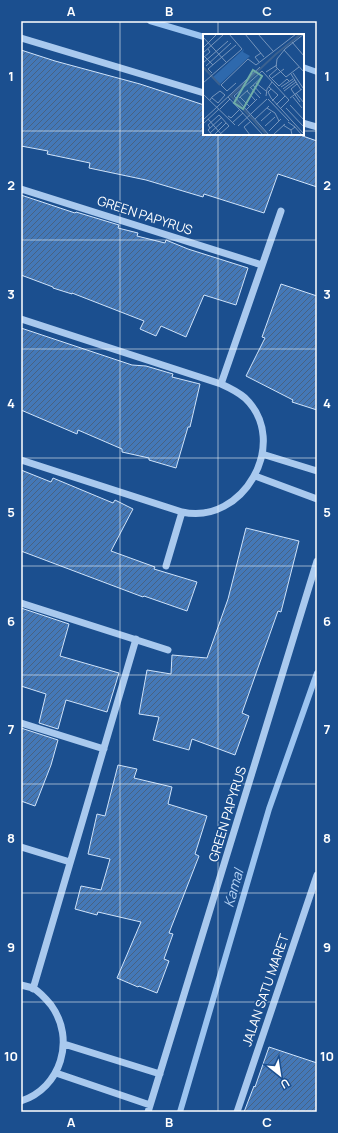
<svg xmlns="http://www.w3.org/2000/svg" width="338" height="1133" font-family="Manrope,sans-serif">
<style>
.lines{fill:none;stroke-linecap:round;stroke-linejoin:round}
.stream{stroke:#9cc4f0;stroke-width:6}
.building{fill:url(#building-hatch);stroke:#cfe3fa}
.minor{stroke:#a9c9ee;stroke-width:7}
.grid{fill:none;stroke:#fff;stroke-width:1;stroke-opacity:0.55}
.labels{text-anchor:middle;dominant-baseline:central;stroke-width:3;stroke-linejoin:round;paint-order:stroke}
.street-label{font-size:13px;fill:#fff;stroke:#1b4f8f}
.water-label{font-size:14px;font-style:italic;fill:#b5d3f5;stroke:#1b4f8f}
.inset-river{fill:none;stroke:#3c6290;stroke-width:2}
.inset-road{fill:none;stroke:#7695bc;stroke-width:1}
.view{fill:#6fada8;fill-opacity:0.15;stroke:#6fada8;stroke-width:2}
.inset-edge{fill:none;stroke:#fff;stroke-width:2}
.neatline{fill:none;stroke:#fff;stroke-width:1.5}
.grid-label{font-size:13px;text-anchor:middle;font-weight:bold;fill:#fff}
</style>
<defs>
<pattern id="building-hatch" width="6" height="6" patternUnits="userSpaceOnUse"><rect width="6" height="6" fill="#4478b7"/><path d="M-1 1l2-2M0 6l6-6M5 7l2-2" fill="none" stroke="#486282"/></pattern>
</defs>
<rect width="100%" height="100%" fill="#1b4f8f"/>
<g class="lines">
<!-- stream -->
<path class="stream" d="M150,21L204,37
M303,67L317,72
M180,1112L269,809L317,673"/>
</g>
<!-- building -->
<path class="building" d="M21,50L55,61L140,84L204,105V134H297L317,141V187L278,174L264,213L204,194L203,197L146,180L89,168L90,163L47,154L48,151L21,146Z
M21,195L75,213L76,212L119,225L118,228L138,233L137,236L165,243L166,240L188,249L248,268L236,305L204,295L186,337L161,326L156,336L140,329L144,321L72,293V294L53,288V287L21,275Z
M281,284L317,296V410L292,402L293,400L246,376L265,338L262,337Z
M21,328L132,365L146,366L173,374L172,377L200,384L190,427H188L176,468L149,460V458L122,452V449L78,430L77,434L21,410Z
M21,470L51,482L53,478L113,503L115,500L133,509L111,551L155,567L154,569L197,582L187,611L144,596L143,597L21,551Z
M246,528L299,541L281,612L278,611L242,713L249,716L235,755L192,739L189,750L153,740L159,717L139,714L147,670L171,674L172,655L207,658L228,599Z
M21,608L69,624L60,656L119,673L107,712L66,700L58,729L39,723L46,694L21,686Z
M21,728L58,740L51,765L35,806L21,801Z
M118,765L137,769L134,778L172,787L168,804L207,816L195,854L199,856L169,933L173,934L164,959L169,961L157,993L139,986L138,987L117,978L141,922L98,912L97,915L75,909L81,886L101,890L110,859L88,854L97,814L105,816Z
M269,1047L317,1063V1112H244L254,1086L255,1087Z"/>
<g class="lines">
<!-- minor -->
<path class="minor" d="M21,38L204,93
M303,123L317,127
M21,189L262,265
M21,319L221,384C230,388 238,392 245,398C291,442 243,526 182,512L21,460
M221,384L281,211
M262,454L317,471
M255,476L317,499
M166,566L182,512
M21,603L168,650
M21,723L104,749
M21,847L70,862
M21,985C25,986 29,987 33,988C40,992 46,999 51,1005C76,1039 61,1088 21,1101
M33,989L136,639
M64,1044L160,1074
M56,1073L150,1105
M148,1112L317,561
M237,1112L317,875"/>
</g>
<!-- grid -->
<path class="grid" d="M120,21V1112M218,21V35M21,131H204M303,131H317M218,134V1112M21,240H317M21,349H317M21,458H317M21,566H317M21,675H317M21,784H317M21,893H317M21,1002H317"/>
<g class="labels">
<!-- street labels -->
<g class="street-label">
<text transform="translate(145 215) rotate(18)">GREEN PAPYRUS</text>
<text transform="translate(227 814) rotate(-73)">GREEN PAPYRUS</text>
<text transform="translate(265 990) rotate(-71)">JALAN SATU MARET</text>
</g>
<!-- water labels -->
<g class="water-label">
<text transform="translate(233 888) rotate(-74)">Kamal</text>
</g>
</g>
<!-- overview -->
<g transform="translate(203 34)">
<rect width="101" height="101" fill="#1b4f8f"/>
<path d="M41,15L40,18L47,22L17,50L10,43Z" fill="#2e69ad"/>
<path class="inset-river" d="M0,33L17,51M28,62L64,101M27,63L73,20L98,0"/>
<path class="inset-road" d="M42,0L61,23M55,0L70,17M0,3L23,28M89,8L101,22M0,14L14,0M81,16L101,38M0,19L20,1M0,21L10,31M0,24L7,18L5,15M56,28L52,23L58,19M0,29L25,7M3,32L28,9M96,33L83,43L73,33L74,25L82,15L101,0M63,38L74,31M9,39L5,35L33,11M90,39L100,54M88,40L98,56M66,42L76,52L84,45L86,47M66,42L75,34M69,44L81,35M0,49L39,15L26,0M33,49L24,57L18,51L45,25L53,31L93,0M53,49L63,57M94,50L88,55L97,68M50,51L58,60M47,53L57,64M66,53L75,61L69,67M78,53L90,45M47,54L60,42M68,55L65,58L68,64L101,100M80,55L92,46M44,57L52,66M81,57L93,48M93,59L101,69M0,60L32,91M63,62L64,55L69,48M25,63L60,101M37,63L46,72M90,63L99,74M36,64L45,56M87,64L99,55M65,65L86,87M7,66L9,63L17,57L22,61L15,69L9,64M73,71L82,62M87,71L101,86M64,74L72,79L76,87M83,74L101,93M17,75L27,65M43,76L54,65M25,82L28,84L37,75M5,85L19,101M52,85L66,72M0,86L57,33M58,87L68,78M85,88L92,93L88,96M29,89L40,79M0,90L16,75M80,91L88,96L89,101M35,92L64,65M62,92L72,83M91,92L99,101M7,94L5,91L16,81L26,92L16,101M66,97L78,85M7,99L19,88M71,100L82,90M9,101L5,96L19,83M11,101L23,89M47,101L41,93L48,87M66,101L31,62L59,37L86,66L77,75"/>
<path class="view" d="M50,36L59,42L40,75L31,69Z"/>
<rect width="101" height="101" class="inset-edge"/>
</g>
<!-- border -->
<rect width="338" height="1133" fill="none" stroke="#1b4f8f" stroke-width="44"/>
<!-- north arrow -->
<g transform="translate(280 1075) rotate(150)" stroke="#1b4f8f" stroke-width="3" paint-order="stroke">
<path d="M0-3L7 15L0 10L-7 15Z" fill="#ffffff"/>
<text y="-6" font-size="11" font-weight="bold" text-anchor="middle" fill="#ffffff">U</text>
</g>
<rect x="22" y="22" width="294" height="1089" class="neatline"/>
<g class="grid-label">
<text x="71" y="16">A</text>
<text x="169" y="16">B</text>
<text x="267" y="16">C</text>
<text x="11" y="81">1</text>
<text x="327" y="81">1</text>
<text x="11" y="190">2</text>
<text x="327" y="190">2</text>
<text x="11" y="299">3</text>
<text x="327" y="299">3</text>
<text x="11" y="408">4</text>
<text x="327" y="408">4</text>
<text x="11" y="517">5</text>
<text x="327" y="517">5</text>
<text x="11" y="626">6</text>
<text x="327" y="626">6</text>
<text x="11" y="734">7</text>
<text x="327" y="734">7</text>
<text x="11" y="843">8</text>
<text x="327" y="843">8</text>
<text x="11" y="952">9</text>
<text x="327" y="952">9</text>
<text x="11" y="1061">10</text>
<text x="327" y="1061">10</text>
<text x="71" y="1127">A</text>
<text x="169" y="1127">B</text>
<text x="267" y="1127">C</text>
</g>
</svg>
